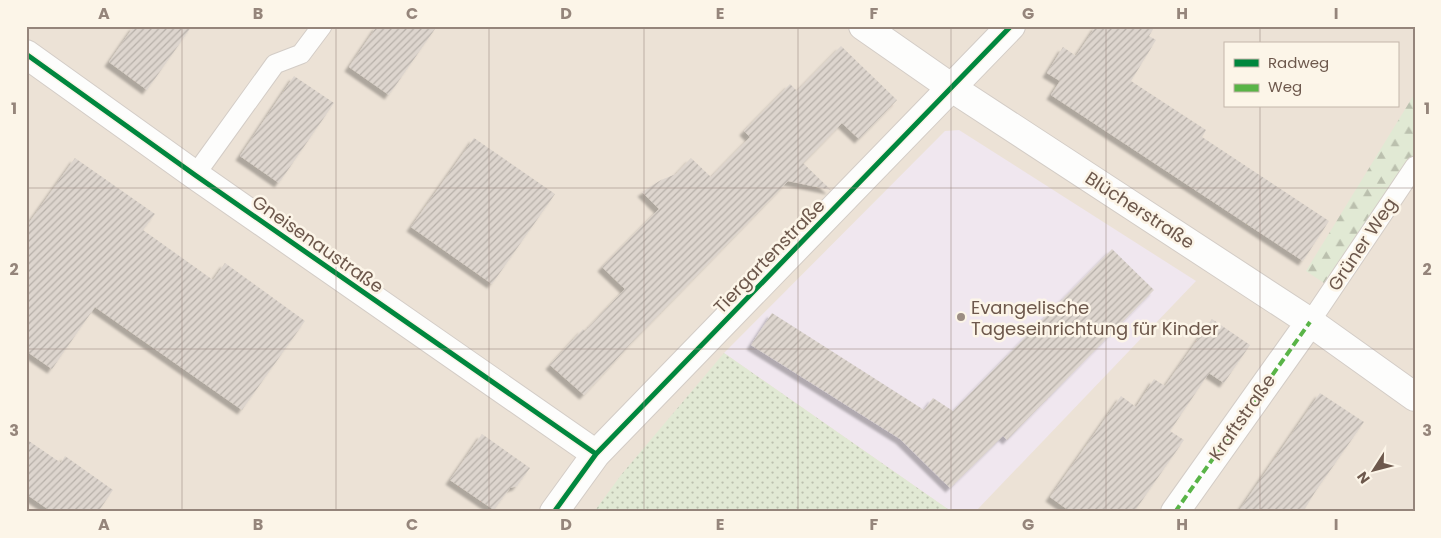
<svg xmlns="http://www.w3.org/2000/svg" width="1441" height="538" font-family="Poppins,sans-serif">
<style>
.residential{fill:#ece2d6;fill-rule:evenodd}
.education{fill:#f0e7ef}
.forest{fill:url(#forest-firs)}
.park{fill:url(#park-dots)}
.building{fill:url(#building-hatch);filter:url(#shadow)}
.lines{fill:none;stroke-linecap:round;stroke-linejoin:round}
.lane-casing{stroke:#d3ccc6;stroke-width:21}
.street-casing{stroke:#d3ccc6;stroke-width:30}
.lane{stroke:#fdfdfc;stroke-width:19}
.street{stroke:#fdfdfc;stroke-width:28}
.quiet{stroke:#59b447;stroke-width:4;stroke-dasharray:8 4;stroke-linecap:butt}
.cycleway-casing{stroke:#fcf5e8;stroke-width:8}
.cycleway{stroke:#00873e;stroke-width:5}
.grid{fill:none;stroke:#95857b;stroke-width:1;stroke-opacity:0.55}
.poi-dot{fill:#9c8d83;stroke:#fcf5e8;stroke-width:2}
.labels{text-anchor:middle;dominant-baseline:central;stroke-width:5;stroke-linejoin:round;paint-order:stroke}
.street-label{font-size:18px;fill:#6d584c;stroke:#fcf5e8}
.poi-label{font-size:18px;fill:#6d584c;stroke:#fcf5e8;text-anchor:start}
.neatline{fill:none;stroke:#95857b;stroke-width:2}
.grid-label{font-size:16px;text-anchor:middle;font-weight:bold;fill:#95857b}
</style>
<defs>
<pattern id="forest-firs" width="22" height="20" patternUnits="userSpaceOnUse" patternTransform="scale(1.25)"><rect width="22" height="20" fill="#e1e9d4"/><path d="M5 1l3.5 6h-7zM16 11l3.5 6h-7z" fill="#bbc0ae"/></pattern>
<pattern id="park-dots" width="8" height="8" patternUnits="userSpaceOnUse" patternTransform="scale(1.25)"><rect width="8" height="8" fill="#e1e9d4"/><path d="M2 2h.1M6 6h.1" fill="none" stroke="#bbc0ae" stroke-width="1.8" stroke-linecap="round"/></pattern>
<pattern id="building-hatch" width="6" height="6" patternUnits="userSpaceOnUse" patternTransform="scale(1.25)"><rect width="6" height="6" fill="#ddd5ce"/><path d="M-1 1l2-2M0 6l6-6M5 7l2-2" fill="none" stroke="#b7b0a9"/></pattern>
<filter id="shadow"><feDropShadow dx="-4.5" dy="4.5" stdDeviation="1" flood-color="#0004"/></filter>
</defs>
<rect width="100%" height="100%" fill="#f4efe8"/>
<!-- residential -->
<path class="residential" d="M26,26H1415V512H26ZM1225,44H1397V106H1225Z"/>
<!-- education -->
<path class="education" d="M959,130L1196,281L975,512H952L724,353L945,131Z"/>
<!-- forest -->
<path class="forest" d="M1415,93V186L1382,197L1324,283L1306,271Z"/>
<!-- park -->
<path class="park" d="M724,353L952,512H594L621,475Z"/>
<!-- building -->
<path class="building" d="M134,26H192L147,90L109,62Z
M377,26H437L389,95L349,67Z
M1096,26H1155L1149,36L1156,40L1131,81L1206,130L1202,137L1329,221L1303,261L1051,95L1060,81L1047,73L1063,47L1076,56Z
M841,46L897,100L859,139L842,123L803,163L831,190L788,181L634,340L584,395L550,365L583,329L585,331L625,289L602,267L659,209L642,192L661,180L676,174L691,158L711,177L750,137L744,131L790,84L797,91Z
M294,76L334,103L279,183L240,156Z
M474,138L555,194L492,284L411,227Z
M75,158L155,214L143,230L213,280L225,263L305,321L242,410L95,307L52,369L26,351V227Z
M1112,249L1154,290L1007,440L1003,436L950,488L900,439L751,345L772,313L924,410L933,398L953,411Z
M1212,319L1250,345L1224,383L1209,373L1170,431L1184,440L1134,512H1071L1050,497L1121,396L1136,407L1154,379L1165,386Z
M1320,393L1364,422L1315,492L1303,512H1238Z
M482,434L530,468L517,486L510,488L494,510L450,480Z
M26,439L61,463L65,456L113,490L98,512H52L26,494Z"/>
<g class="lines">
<!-- lane casing -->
<g class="lane-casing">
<path id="lane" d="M195,175L275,64L301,54L322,26
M1310,322L1415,166"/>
</g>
<!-- street casing -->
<g class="street-casing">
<path id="street" d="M863,26L952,88L1310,322L1415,397
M26,54L195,175L596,454
M554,512L596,454L1011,26
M1175,512L1310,322"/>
</g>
<!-- lane -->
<use href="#lane" class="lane"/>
<!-- street -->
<use href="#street" class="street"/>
<!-- quiet -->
<path class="quiet" d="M1175,512L1310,322"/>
<!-- cycleway casing -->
<g class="cycleway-casing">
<path id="cycleway" d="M26,54L195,175L596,454
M554,512L596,454L1011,26"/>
</g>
<!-- cycleway -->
<use href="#cycleway" class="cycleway"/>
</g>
<!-- grid -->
<path class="grid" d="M182,26V512M336,26V512M489,26V512M644,26V512M798,26V512M951,26V512M1106,26V512M1260,26V44M1260,106V512M26,188H1415M26,349H1415"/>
<!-- markers -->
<circle class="poi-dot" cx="961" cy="317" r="5"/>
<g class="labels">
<!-- street labels -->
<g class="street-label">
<text transform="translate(1140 210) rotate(33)">Blücherstraße</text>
<text transform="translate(318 244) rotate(35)">Gneisenaustraße</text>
<text transform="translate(1362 244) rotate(-56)">Grüner Weg</text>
<text transform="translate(769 256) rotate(-46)">Tiergartenstraße</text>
<text transform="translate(1242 417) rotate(-55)">Kraftstraße</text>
</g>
<!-- poi labels -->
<g class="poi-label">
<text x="971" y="307">Evangelische<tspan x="971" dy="21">Tageseinrichtung für Kinder</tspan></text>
</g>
</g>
<!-- border -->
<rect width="1441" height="538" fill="none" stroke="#fcf5e8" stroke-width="55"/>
<!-- legend -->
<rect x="1224" y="42" width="175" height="65" fill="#fcf5e8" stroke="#c3b6aa"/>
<rect x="1234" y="59" width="25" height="8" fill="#00873e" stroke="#c3b6aa"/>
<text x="1268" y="68" font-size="15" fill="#6d584c">Radweg</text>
<rect x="1234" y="84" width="25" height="8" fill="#59b447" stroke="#c3b6aa"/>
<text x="1268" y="92" font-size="15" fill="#6d584c">Weg</text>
<!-- north arrow -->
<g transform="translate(1374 470) rotate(234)" stroke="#fcf5e8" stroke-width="4" paint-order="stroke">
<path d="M0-4L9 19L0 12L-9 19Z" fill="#6d584c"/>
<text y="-8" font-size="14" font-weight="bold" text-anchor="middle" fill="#6d584c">N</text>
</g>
<rect x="28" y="28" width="1386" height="482" class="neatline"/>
<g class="grid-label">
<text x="104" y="19">A</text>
<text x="258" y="19">B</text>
<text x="412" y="19">C</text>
<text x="566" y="19">D</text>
<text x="720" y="19">E</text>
<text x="874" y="19">F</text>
<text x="1028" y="19">G</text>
<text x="1182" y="19">H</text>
<text x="1336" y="19">I</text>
<text x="14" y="114">1</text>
<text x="1427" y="114">1</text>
<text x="14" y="275">2</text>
<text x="1427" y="275">2</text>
<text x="14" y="436">3</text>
<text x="1427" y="436">3</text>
<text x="104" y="530">A</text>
<text x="258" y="530">B</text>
<text x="412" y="530">C</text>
<text x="566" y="530">D</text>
<text x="720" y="530">E</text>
<text x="874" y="530">F</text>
<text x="1028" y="530">G</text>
<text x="1182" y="530">H</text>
<text x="1336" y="530">I</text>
</g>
</svg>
